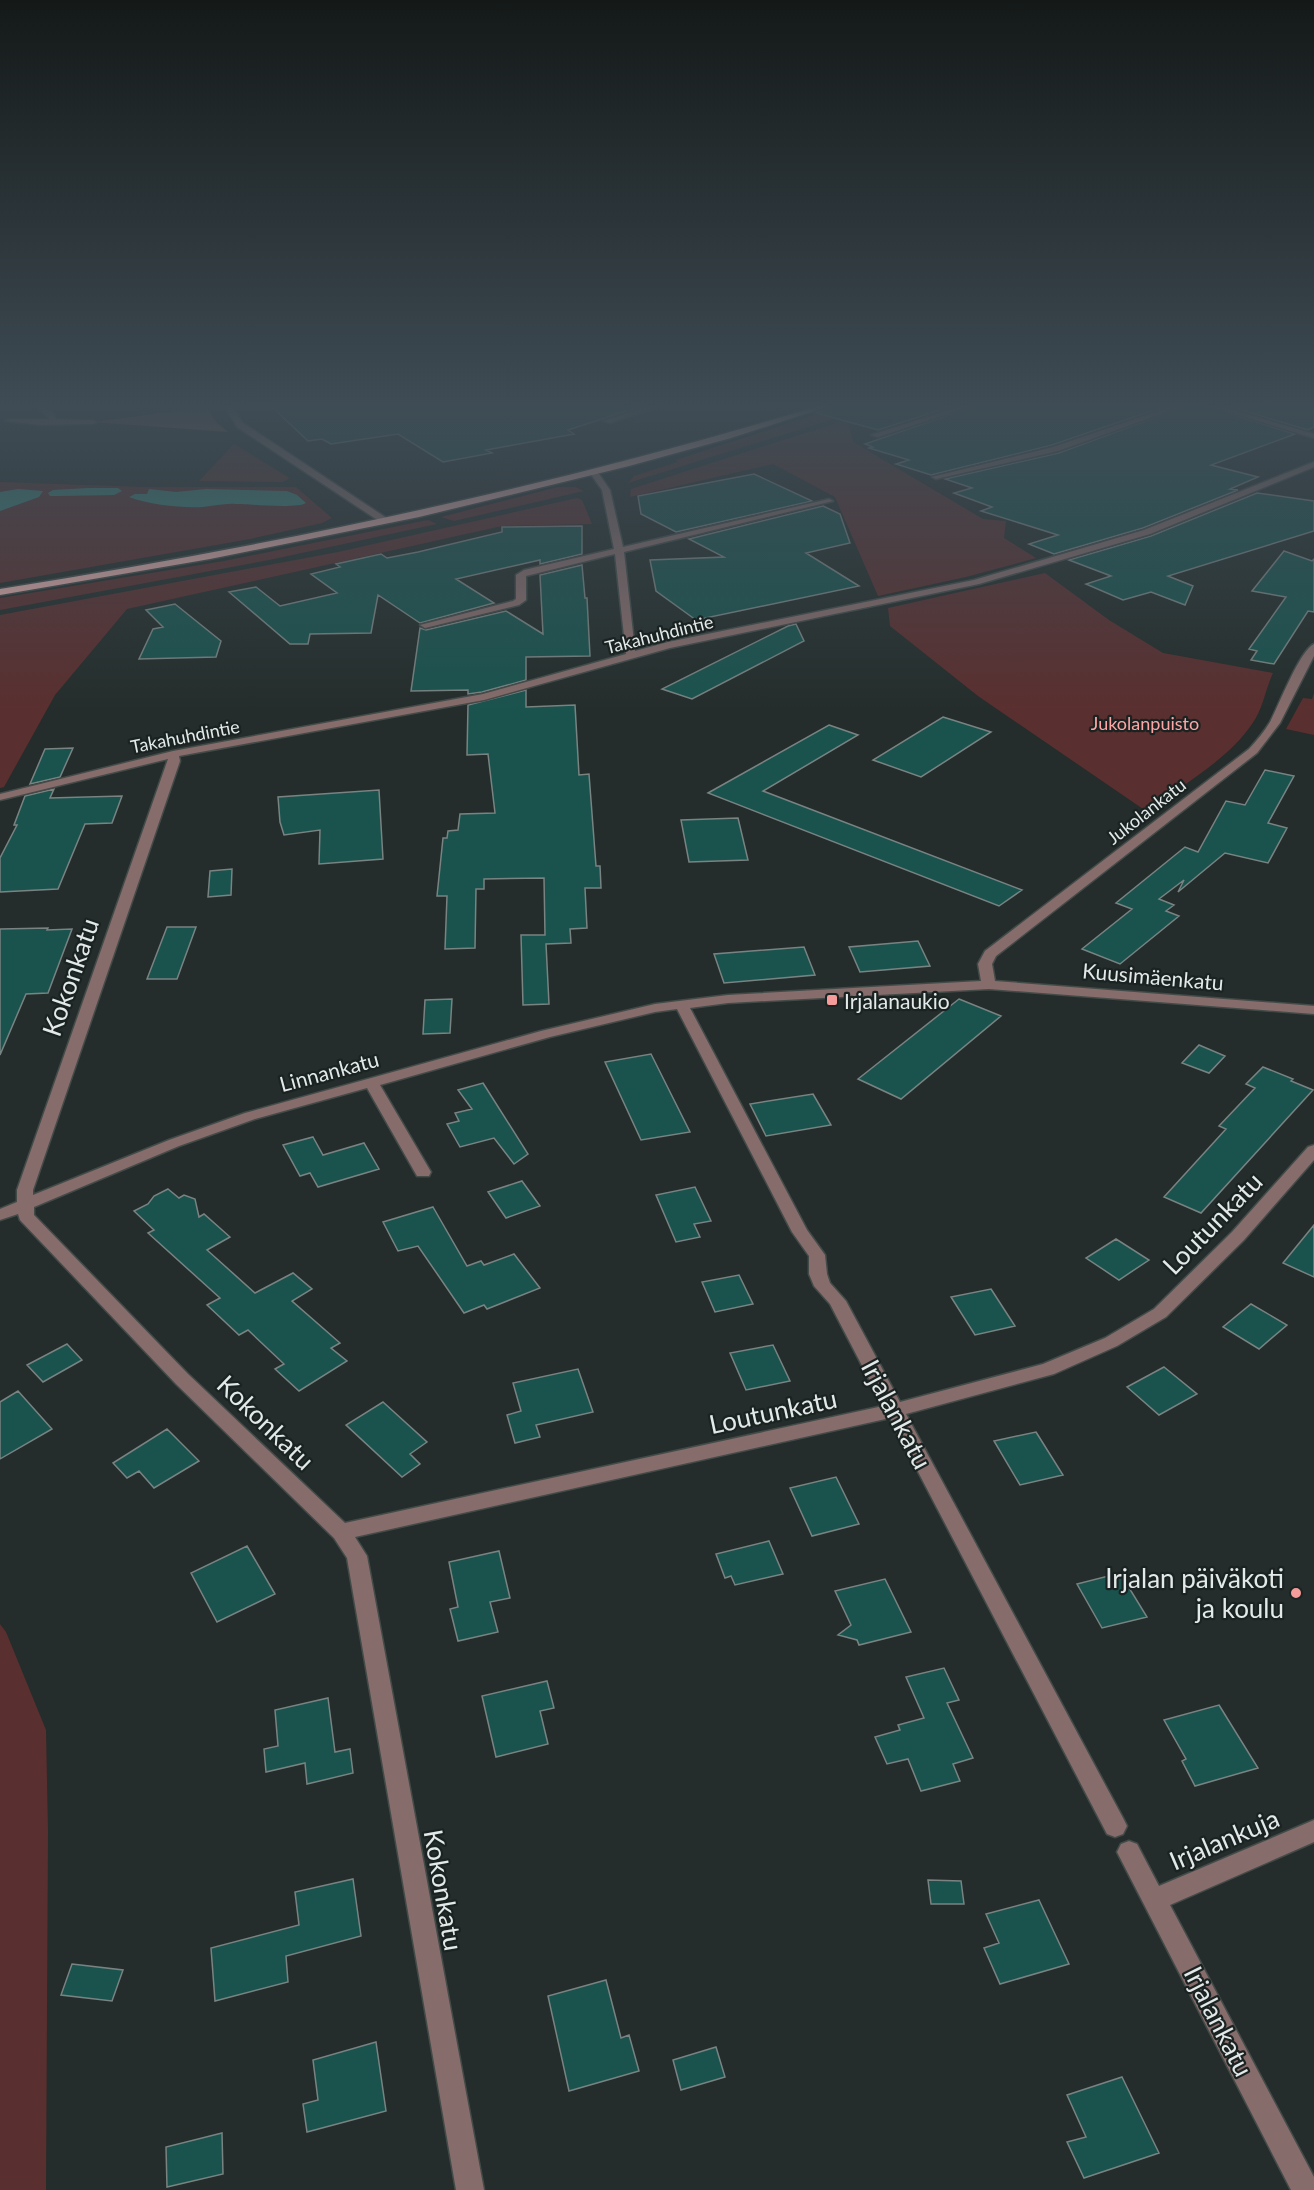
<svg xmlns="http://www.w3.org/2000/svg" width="1314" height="2190" font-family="Lato,sans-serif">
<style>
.green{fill:#5a2f2f}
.forest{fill:#87504f}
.water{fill:#3b857d}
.building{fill:#1a534e;stroke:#798381;stroke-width:1.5}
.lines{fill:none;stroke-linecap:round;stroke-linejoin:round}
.minor-casing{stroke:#434b49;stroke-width:3}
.major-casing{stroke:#434b49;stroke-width:3}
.minor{fill:#866c6b;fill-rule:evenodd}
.major{fill:#e2acaa;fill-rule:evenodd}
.poi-dot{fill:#f59b99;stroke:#1a2322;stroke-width:2}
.labels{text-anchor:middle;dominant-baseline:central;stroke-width:4.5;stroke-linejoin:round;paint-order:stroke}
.far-street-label{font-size:18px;fill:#e3e9e8;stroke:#1a2322}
.far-park-label{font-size:18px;fill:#fda6a4;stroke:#1a2322}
.street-label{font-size:21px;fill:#e3e9e8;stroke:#1a2322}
.poi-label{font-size:21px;fill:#e3e9e8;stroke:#1a2322;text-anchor:start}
.near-street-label{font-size:26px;fill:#e3e9e8;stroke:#1a2322}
.near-poi-label{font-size:26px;fill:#e3e9e8;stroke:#1a2322;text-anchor:end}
</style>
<rect width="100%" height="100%" fill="#242d2b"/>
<!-- green -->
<path class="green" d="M844,405H878L628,483L634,476L678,462L676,460Z
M893,405H901L848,422L853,442L983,519L1006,521L1004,538L1036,558L966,577L878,596L835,497L773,464L630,497L631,489Z
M234,444L288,477L289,479L282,482L199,481Z
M0,482L143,487H296L332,518L322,523L250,539L0,583Z
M558,487H575L584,491L454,521L441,517Z
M577,498L582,500L592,524L502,526L127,609L55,695L4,787L0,788V615L338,552Z
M428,520L437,524L269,560L0,610V598L224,561Z
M1045,573L1109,620L1163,653L1273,673C1265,690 1263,709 1252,724C1229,759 1180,787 1146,811L978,696L890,626L888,608Z
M1314,693V735L1286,729L1303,698L1312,699Z
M0,1624L6,1632L46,1730L48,1832L46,2190H0Z"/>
<!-- forest -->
<path class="forest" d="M207,407L216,422L228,432L93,422Z"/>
<!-- water -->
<path class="water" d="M88,488H118L122,491L114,495L57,496H50L48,493L53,490Z
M18,489L43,491L39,497L0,511V492Z
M149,489L176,492L206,489L287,491L297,495L306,503C296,509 250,504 236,504C225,503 214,506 203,507C181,508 150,505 129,497L135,494H147Z"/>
<!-- building -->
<path class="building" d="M270,405H632L633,409L568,430L574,434L486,450L492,453L443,462L398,434L331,444L322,439L308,441Z
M835,405H956L878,430L816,413Z
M977,405H1169L1052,445L931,475L896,464L909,460L869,448L873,447L865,444Z
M1188,405H1203L1295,434L1211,465L1258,477L1230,489L1238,490L1143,528L1054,554L1029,544L1058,535L981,511L992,507L954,493L972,488L945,479L1059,453Z
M1224,405H1314V427L1308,430Z
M754,474L812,501L676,532L641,514L638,496Z
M1257,493L1314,501V531L1168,576L1193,586L1185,605L1151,592L1123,600L1086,584L1111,576L1069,560L1151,536Z
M823,506L840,514L850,543L806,553L859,586L696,620L656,591L650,560L724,557L689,539Z
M582,526V554L540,564V560L456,579L494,603L420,623L378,595L371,633L310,634L308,644H290L229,592L256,587L280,606L337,593L311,574L340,567L336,564L381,554L387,558L418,552L502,532V527Z
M1284,551L1312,561L1314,559V612L1308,611L1274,664L1251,660L1257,651L1249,649L1286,597L1252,591Z
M582,565L585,598H587L590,656L526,657V680L482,692L468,694V690L411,691L420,628L426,630L506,611L543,634L540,575Z
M175,604L221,641L216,657L139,659L153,629L163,627L146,610Z
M796,624L804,641L692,699L662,689L788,626Z
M526,690V707L575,705L579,775L589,774L596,866H600L601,888H585L587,928L570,929L571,943L546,944L549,1004L523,1005L521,935H545L544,878L484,879V889H476L475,948L445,949L447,896H437L443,838H447L448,831L458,830L460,814L495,813L488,754L467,755L468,705Z
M943,717L991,732L921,777L873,760Z
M829,725L858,735L763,791L1022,890L999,906L708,793Z
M73,748L60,777L30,784L45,749Z
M1265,770L1294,776L1268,823L1287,828L1268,863L1225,853L1178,892L1184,880L1159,899L1174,905L1166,911L1179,916L1120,964L1082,949L1132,909L1116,903L1185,847L1198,852L1226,801L1245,805Z
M54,789L50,798L122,796L112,823L85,824L58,889L0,892V858L17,825H14L25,796Z
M379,790L383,859L319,864L320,830L284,835L280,822L278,797Z
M738,818L748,860L689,862L681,820Z
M232,869L231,895L208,897L210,871Z
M167,927H196L177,979H147Z
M48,928L47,930L72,929L48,993L26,994L0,1055V929Z
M918,941L930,966L860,972L849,947Z
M804,947L815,975L724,983L714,954Z
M452,999L450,1033L423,1034L425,1000Z
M959,999L1001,1016L901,1099L858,1079Z
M1199,1045L1225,1056L1209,1073L1182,1063Z
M651,1054L690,1132L641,1140L605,1062Z
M1263,1067L1293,1079L1291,1081L1313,1090L1201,1213L1164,1197L1226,1129L1219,1126L1255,1088L1246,1084Z
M483,1083L528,1154L514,1164L494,1138L460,1147L447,1124L459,1121L455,1113L472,1109L458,1090Z
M813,1094L831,1125L766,1136L750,1104Z
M313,1137L323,1155L364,1143L379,1169L318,1187L310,1173L300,1176L283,1145Z
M522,1181L540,1206L506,1218L488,1192Z
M695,1187L711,1221L694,1224L700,1237L676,1242L656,1195Z
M168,1189L179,1198L184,1195L195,1199L199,1217L204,1214L230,1237L207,1250L255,1293L293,1273L312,1289L292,1301L340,1343L331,1348L347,1361L299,1391L275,1369L284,1364L248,1330L239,1335L207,1305L220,1298L148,1233L154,1230L134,1211L148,1204L154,1196Z
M433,1207L467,1266L481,1261L484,1265L514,1254L540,1288L487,1309L484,1305L464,1313L418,1246L398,1251L383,1222Z
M1314,1225V1277L1283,1263Z
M1116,1239L1149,1260L1119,1280L1086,1258Z
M739,1275L753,1304L715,1312L702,1282Z
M991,1289L1015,1326L975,1335L951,1297Z
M1251,1304L1287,1325L1259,1349L1223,1327Z
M67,1344L82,1360L43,1382L27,1365Z
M773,1345L790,1381L746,1390L730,1353Z
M1164,1367L1197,1394L1159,1415L1127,1387Z
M578,1369L593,1412L536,1425L540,1437L515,1443L507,1415L521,1411L513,1383Z
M18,1391L52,1429L0,1459V1402Z
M383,1402L427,1442L410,1454L420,1464L402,1477L346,1425Z
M167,1429L199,1461L154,1488L139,1471L127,1478L113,1463Z
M1036,1432L1063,1475L1020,1485L994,1441Z
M836,1477L859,1524L812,1536L790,1488Z
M769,1541L783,1574L735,1585L731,1576L725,1578L716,1554Z
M247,1546L275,1594L217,1622L191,1573Z
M499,1551L510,1598L490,1602L498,1632L458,1641L450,1609L458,1607L449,1562Z
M1120,1573L1147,1617L1102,1628L1077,1584Z
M885,1579L911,1632L859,1645L857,1640L838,1635L851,1625L835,1591Z
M944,1668L959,1700L947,1703L973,1758L953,1764L960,1781L921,1791L908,1759L887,1764L875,1737L900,1730L898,1725L924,1718L906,1677Z
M547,1681L554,1708L540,1711L548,1744L496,1757L482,1696Z
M328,1698L335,1752L350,1749L353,1773L307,1784L305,1763L266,1772L264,1749L278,1746L275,1710Z
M1219,1705L1258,1768L1195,1786L1182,1761L1186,1759L1164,1720Z
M353,1879L361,1936L286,1956L288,1982L215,2001L211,1948L299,1925L295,1892Z
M928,1880L961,1881L964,1904H931Z
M1039,1900L1069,1964L1000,1984L984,1948L999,1943L986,1914Z
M72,1964L123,1970L112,2001L61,1995Z
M606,1980L621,2038L629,2035L639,2071L569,2091L548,1996Z
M376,2042L386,2111L307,2132L303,2104L318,2100L313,2060Z
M716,2047L725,2077L681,2090L673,2060Z
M1122,2077L1159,2153L1084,2178L1067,2142L1086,2137L1067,2095Z
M222,2133L223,2174L167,2187L166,2147Z"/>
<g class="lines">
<!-- minor casing -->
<g class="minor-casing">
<path id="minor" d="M35,405C43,405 54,410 56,419L93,420L97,422L93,424L40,425L5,421L9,419H48V417Z
M224,405H231L243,423L388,519V523H382L237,427Z
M652,405H663L610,423L603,421Z
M964,405H975L878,437L871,435Z
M1176,405H1186L1058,451L936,479L932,477L1053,447Z
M1205,405H1216L1314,434V438Z
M1314,462V467L1150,534L979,584L670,648L484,700L179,756L180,761L33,1190V1195L169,1140L245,1113L541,1031L655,1004L728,995L981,981L978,964L985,951L1249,749C1257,740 1264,732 1270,722C1278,707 1300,650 1314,644V656L1280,723L1257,753L996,956L992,964L995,981L1314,1006V1014L989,989L728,1003L690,1008L807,1230L825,1255L827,1274L830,1283L846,1301L900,1402L1043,1364L1105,1338L1154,1309L1232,1232L1308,1147L1314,1145V1160L1244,1240L1166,1317L1117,1346L1054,1374L906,1414L1123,1818L1127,1826L1123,1834L1115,1837L1107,1834L890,1418L355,1537L367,1556L484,2190H456L347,1558L334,1538L176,1384L20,1220L18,1214L0,1220V1209L17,1202V1190L168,759L0,800V794L173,751L483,694L626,654L615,554L526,576V600L519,605L425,628L420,625L513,601L516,599V575L524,570L614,549L602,490L590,473L591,471H597L610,490L623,547L829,499L833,501L624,552L635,651L668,642L974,580L1144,530ZM677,1009L792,1232L809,1256V1274L814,1286L830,1304L883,1406L345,1523L188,1374L34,1215V1207L179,1146L255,1119L367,1088L417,1176H429L431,1172L380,1085L550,1037L655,1012Z
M1314,1820V1842L1170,1905L1314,2177V2190H1291L1117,1852L1121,1844L1129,1841L1137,1844L1159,1886Z"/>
</g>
<!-- major casing -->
<g class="major-casing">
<path id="major" d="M822,405H833L731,438L629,466L419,517L210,559L0,595V589C281,544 549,488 822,405Z"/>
</g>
<!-- minor -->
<use href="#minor" class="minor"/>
<!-- major -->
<use href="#major" class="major"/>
</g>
<!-- sky -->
<linearGradient id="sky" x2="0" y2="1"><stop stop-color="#141918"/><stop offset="0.57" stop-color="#3f4c55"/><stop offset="1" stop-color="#3f4c55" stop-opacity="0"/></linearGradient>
<rect width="1314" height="712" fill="url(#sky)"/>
<!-- markers -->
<g class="poi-dot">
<rect x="826" y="994" width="12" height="12" rx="3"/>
<circle cx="1296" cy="1593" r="6"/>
</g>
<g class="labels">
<!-- far-street labels -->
<g class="far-street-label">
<text transform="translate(659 634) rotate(-14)">Takahuhdintie</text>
<text transform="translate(185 736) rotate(-11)">Takahuhdintie</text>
<text transform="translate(1146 811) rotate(-38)">Jukolankatu</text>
</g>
<!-- far-park labels -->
<g class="far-park-label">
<text x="1145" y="723">Jukolanpuisto</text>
</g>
<!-- street labels -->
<g class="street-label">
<text transform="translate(1153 976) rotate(5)">Kuusimäenkatu</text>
<text transform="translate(329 1071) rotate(-15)">Linnankatu</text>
</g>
<!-- poi labels -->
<g class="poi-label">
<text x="844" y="1000">Irjalanaukio</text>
</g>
<!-- near-street labels -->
<g class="near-street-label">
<text transform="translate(70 977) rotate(-71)">Kokonkatu</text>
<text transform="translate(1212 1223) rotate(-46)">Loutunkatu</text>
<text transform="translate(773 1411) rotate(-12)">Loutunkatu</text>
<text transform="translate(897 1414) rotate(62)">Irjalankatu</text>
<text transform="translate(266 1422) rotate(44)">Kokonkatu</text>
<text transform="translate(1224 1839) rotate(-23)">Irjalankuja</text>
<text transform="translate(444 1890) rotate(80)">Kokonkatu</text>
<text transform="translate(1219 2021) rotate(63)">Irjalankatu</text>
</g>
<!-- near-poi labels -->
<g class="near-poi-label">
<text x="1284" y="1578">Irjalan päiväkoti<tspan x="1284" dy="30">ja koulu</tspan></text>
</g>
</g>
</svg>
